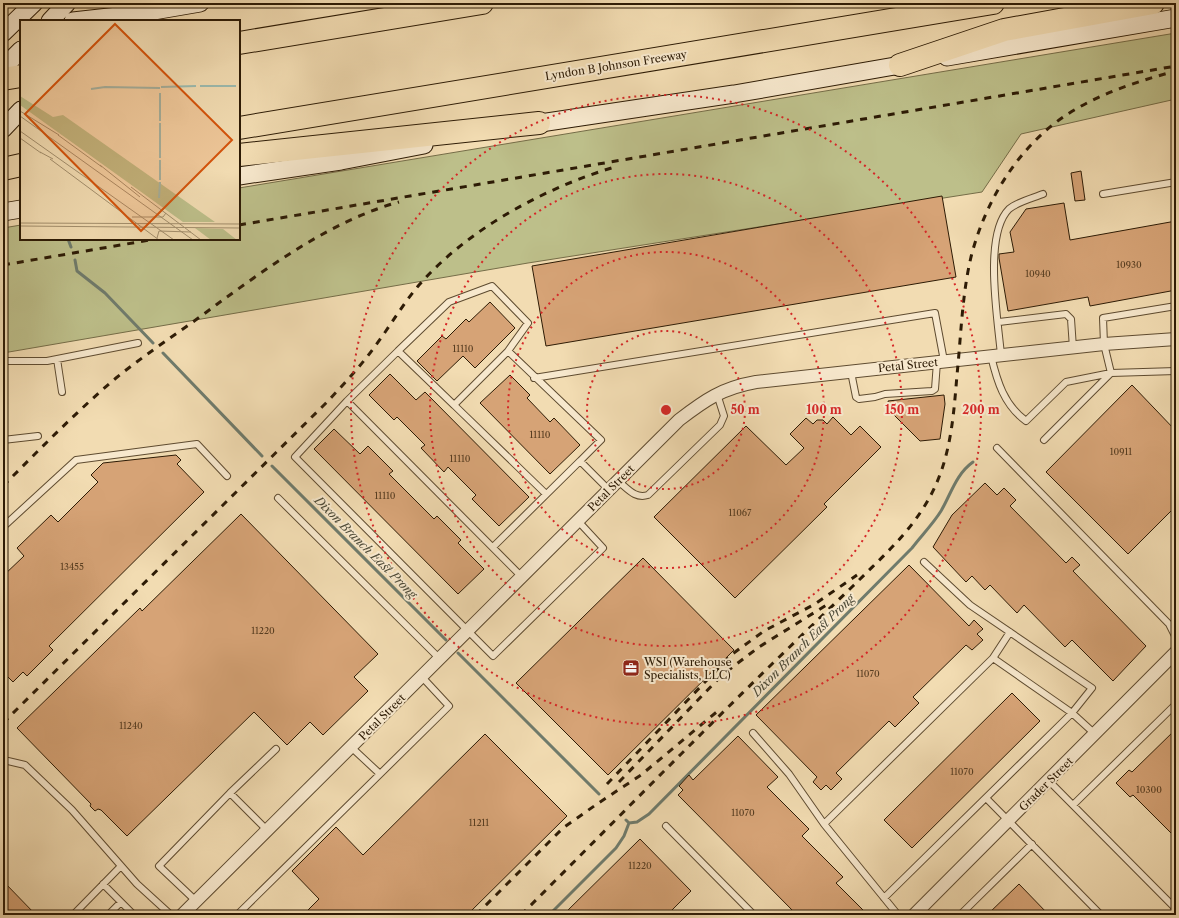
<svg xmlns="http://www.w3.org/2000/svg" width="1179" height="918" font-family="'Libre Caslon Text',serif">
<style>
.green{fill:#bdbf8a;stroke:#756d48}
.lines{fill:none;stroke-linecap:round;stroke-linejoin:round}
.stream{stroke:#6f7b6c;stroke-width:3}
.building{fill:#d6a376;stroke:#2d1b05}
.lane-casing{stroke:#5e4b30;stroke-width:8}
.street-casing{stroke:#5e4b30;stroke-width:14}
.secondary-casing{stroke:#2d1b05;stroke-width:19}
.highway-casing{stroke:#2d1b05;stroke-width:24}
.lane{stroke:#f7e8cd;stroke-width:6}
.street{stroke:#f7e8cd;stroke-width:12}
.secondary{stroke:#f7e8cd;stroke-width:17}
.highway{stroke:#f2dcb2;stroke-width:22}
.rail{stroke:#2d1b05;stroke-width:3;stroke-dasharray:7 7;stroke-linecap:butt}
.ring{fill:none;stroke:#d62828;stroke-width:2;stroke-dasharray:2 4}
.labels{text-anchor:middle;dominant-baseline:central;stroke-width:4;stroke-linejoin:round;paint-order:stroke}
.number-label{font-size:9px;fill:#573d21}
.street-label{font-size:11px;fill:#2d1b05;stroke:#f7e8cd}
.poi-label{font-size:11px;fill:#2d1b05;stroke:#f7e8cd;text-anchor:start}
.water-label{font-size:12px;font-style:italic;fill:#4e4b38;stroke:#f7e8cd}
.inset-river{fill:none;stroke:#9bbbb0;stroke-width:2}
.inset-road{fill:none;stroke:#a38f6d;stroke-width:1}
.view{fill:#d5530b;fill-opacity:0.15;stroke:#d5530b;stroke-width:2}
.inset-edge{fill:none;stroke:#2d1b05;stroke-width:2}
.centre{fill:#d62828;stroke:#f7e8cd;stroke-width:2}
.ring-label{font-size:12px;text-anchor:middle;font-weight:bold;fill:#d62828;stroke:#f7e8cd;stroke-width:4;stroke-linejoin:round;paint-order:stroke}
</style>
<rect width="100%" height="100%" fill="#f2dcb2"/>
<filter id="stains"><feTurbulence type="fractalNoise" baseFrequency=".005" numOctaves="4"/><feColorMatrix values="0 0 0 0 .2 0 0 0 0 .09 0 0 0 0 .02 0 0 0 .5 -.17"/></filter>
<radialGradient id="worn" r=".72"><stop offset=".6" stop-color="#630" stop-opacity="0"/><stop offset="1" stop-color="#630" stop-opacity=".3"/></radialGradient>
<!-- green -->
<path class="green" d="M1176,33V99L1021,134L982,192L528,263L3,353V228L21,225V239H239V188Z"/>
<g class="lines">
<!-- stream -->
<path class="stream" d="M68,239L71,247
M75,260L77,271L105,293L153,343
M163,353L262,456
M272,466L446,640
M458,653L599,794
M626,820L629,823L637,822L649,814L912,548C921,536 933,524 941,511C951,494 956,474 973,462
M549,915L616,848L624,836L629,823"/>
</g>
<!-- building -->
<path class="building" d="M1081,171L1085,200L1075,201L1071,173Z
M942,196L956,277L546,346L532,266Z
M1064,203L1070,240L1176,221V290L1090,306L1088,297L1008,311L999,258V254L1014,252L1010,232L1026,209Z
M490,302L515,328L475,368L463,356L437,381L417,361L442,336L446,339L466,319L469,322Z
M390,374L416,400L425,392L529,497L499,526L472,499L476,495L448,467L444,472L421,448L425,445L397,417L394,420L369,395Z
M510,375L530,395L527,398L550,422L554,418L580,445L550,474L480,403Z
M1132,385L1176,431V506L1128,554L1046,472Z
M944,395L945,404L940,439L920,441L889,410L888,401Z
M833,417L851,435L860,426L881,447L824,504L827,507L735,598L654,517L746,426L786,465L804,448L790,434L806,418L813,424L817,420H823L827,424Z
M334,429L360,454L368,446L393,471L389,474L434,519L437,516L461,540L458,543L484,569L458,594L314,449Z
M176,455L181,460L177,464L204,492L49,646L53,650L27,676L23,672L13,682L3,672V576L24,556L17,548L51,515L58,522L98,482L91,475L103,463Z
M985,483L997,495L1004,488L1016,500L1010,506L1066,563L1072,557L1080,565L1073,571L1146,646L1113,681L1072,640L1065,647L1024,605L1017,613L990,585L985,590L972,576L966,582L933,547L952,515Z
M241,514L378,654L354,677L368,691L323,735L310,722L287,745L254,712L127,836L101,810L98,809L95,811L90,806L91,804L17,728L140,608L142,611Z
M643,558L734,650L608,775L516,683Z
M909,565L969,626L974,620L983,629L977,634L983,640L972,650L966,645L913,697L919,703L895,727L889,721L836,773L842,779L831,790L826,785L821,790L813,782L817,777L756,715Z
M1012,693L1040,721L912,848L884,820Z
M1176,729V838L1133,795L1130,797L1116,783L1129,770L1132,772Z
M485,734L567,816L467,915H303L319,899L292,871L336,827L363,855Z
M738,736L778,777L767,787L809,829L802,836L843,877L836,883L868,915H797L678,795L683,790L679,786L689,775L693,780Z
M640,839L691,891L667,915H563Z
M3,881L36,915H3Z
M1019,884L1049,915H987Z"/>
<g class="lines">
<!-- lane casing -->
<g class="lane-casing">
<path id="lane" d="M1103,194L1176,182
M999,322L1066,314L1071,319L1073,348
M398,351L449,302L492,286L528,323L508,351
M1001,355C998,320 983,235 1009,209C1017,202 1033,198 1043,194
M991,356C997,381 1004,405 1026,421L1066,382L1111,373L1176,371
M57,359L62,392
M3,361H47L138,343
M851,372L856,397L859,399L875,397L885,394L932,391L935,389L937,362
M534,378L935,313L944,361
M347,401L398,351L454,405L508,351L601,440L580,461
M454,405L546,494
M3,440L38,436
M1044,440L1111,373L1104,344L1103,318L1176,306
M997,448L1169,624L1176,638
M618,481C628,489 635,499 648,495L720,425L724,416L717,394
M278,498L440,659
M3,527L76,460L197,444L227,476
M493,547L580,461L609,490
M924,562L970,605L1092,688L1072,713L1095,734
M522,577L347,401L295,457L493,656L603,548L578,521
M993,658L1010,632
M753,733L789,774L824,824
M351,747L380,774
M3,762L8,761L25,765L72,810L137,884L171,915
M1049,781L1176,909
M230,793L276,749
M986,798L1101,915
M1073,805L1176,704
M666,826L754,915
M103,884L134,915
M884,898L1072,713L993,658L824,824L898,915
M196,901L159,866L230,793L267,830
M73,915L121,866
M108,915L121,902
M237,915L449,706L422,677
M960,915L1032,844"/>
</g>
<!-- street casing -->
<g class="street-casing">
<path id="street" d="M182,915L679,420C705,400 722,388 756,382L1104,344L1176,339
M914,915L1176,652"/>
</g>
<!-- secondary casing -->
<g class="secondary-casing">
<path id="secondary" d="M50,21L67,3
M73,21L136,14L200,3
M3,33L34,3
M947,57L1176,18
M3,68L21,50
M527,125L734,94L912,63
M3,129L21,110
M239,176L341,161L424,145
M3,212L21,209"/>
</g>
<!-- highway casing -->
<g class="highway-casing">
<path id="highway" d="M239,43L482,3
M900,65L1004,30L1153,3
M3,79L21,76
M239,128L993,3
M239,155L539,123
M3,169L21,165"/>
</g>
<!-- lane -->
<use href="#lane" class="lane"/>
<!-- street -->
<use href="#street" class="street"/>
<!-- secondary -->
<use href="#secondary" class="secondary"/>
<!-- highway -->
<use href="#highway" class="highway"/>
<!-- rail -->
<path class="rail" d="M239,225L1176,66
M3,265L156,239
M3,486C40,449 76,412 116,378C148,352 183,330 216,305C271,265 333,220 399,202
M3,723L327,402C343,385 359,368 373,349C389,328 402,305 419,285C469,228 546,187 618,166
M619,782L722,675L759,647L828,604
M607,784L731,655L764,631L815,604L857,575
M476,915L563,828L597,804L641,775L719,710
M521,915C605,831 688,746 773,663C800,637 827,611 854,585C878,561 904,538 922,510C950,468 953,423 957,375C961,336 962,295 971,257C986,198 1022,140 1076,109C1107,91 1142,80 1176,71"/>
</g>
<!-- distance rings -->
<g class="ring">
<circle cx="666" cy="410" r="79"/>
<circle cx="666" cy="410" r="158"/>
<circle cx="666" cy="410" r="236"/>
<circle cx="666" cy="410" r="315"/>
</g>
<!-- icons -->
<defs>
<g id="office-square" transform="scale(0.9)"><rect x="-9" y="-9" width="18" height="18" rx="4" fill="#8f2418" stroke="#f7e8cd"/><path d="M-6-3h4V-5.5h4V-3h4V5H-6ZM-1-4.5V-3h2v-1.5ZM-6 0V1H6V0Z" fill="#fff"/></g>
</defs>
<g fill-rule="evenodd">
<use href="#office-square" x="631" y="668"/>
</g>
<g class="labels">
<!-- number labels -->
<g class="number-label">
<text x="1129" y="264">10930</text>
<text x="1038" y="273">10940</text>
<text x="463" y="348">11110</text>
<text x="540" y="434">11110</text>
<text x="1121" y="451">10911</text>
<text x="460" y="458">11110</text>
<text x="385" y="495">11110</text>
<text x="740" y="512">11067</text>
<text x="72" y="566">13455</text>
<text x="263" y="630">11220</text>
<text x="868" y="673">11070</text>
<text x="131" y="725">11240</text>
<text x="962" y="771">11070</text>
<text x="1149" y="789">10300</text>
<text x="743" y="812">11070</text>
<text x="479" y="822">11211</text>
<text x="640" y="865">11220</text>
</g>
<!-- street labels -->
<g class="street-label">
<text transform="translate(616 65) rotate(-9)">Lyndon B Johnson Freeway</text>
<text transform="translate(908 365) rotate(-6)">Petal Street</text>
<text transform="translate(611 488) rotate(-45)">Petal Street</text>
<text transform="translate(382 717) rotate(-45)">Petal Street</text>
<text transform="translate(1046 784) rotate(-45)">Grader Street</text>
</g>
<!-- poi labels -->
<g class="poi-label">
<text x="644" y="662">WSI (Warehouse<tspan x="644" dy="13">Specialists, LLC)</tspan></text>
</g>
<!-- water labels -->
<g class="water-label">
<text transform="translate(366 547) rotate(45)">Dixon Branch East Prong</text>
<text transform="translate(803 645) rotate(-45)">Dixon Branch East Prong</text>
</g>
</g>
<!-- overview -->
<g transform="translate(20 20)">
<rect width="220" height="220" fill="#f2dcb2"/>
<path d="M0,76L33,97L43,95L195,202H163L0,85ZM175,208L203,209L217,220H191Z" fill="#bdbf8a"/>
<path class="inset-river" d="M180,66H216M141,67L176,66M71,69L85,67L140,68M140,101V73M140,138V103M140,160V140M139,178L140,162"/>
<path class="inset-road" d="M0,91L39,115M0,96L173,220M0,111L154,220M38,115L82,147M0,118L21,133M20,132L33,139M30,139L139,220M80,145L120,177M111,167L181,220M112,197H143L146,193M0,203L220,204M0,206L220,208M137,218L139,211L171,212"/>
<path class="view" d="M95,4L212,120L121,211L5,94Z"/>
<rect width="220" height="220" class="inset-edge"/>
</g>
<circle cx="666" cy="410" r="6" class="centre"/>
<g class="ring-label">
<text x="745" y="414">50 m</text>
<text x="824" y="414">100 m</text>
<text x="902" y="414">150 m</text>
<text x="981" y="414">200 m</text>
</g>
<!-- margin -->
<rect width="1179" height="918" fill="none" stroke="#f2dcb2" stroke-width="16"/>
<rect x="4" y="4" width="1171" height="910" fill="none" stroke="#2d1b05" stroke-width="2"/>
<rect x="8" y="8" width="1163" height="902" fill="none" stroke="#2d1b05"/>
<rect width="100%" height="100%" filter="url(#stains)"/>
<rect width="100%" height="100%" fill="url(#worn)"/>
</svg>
